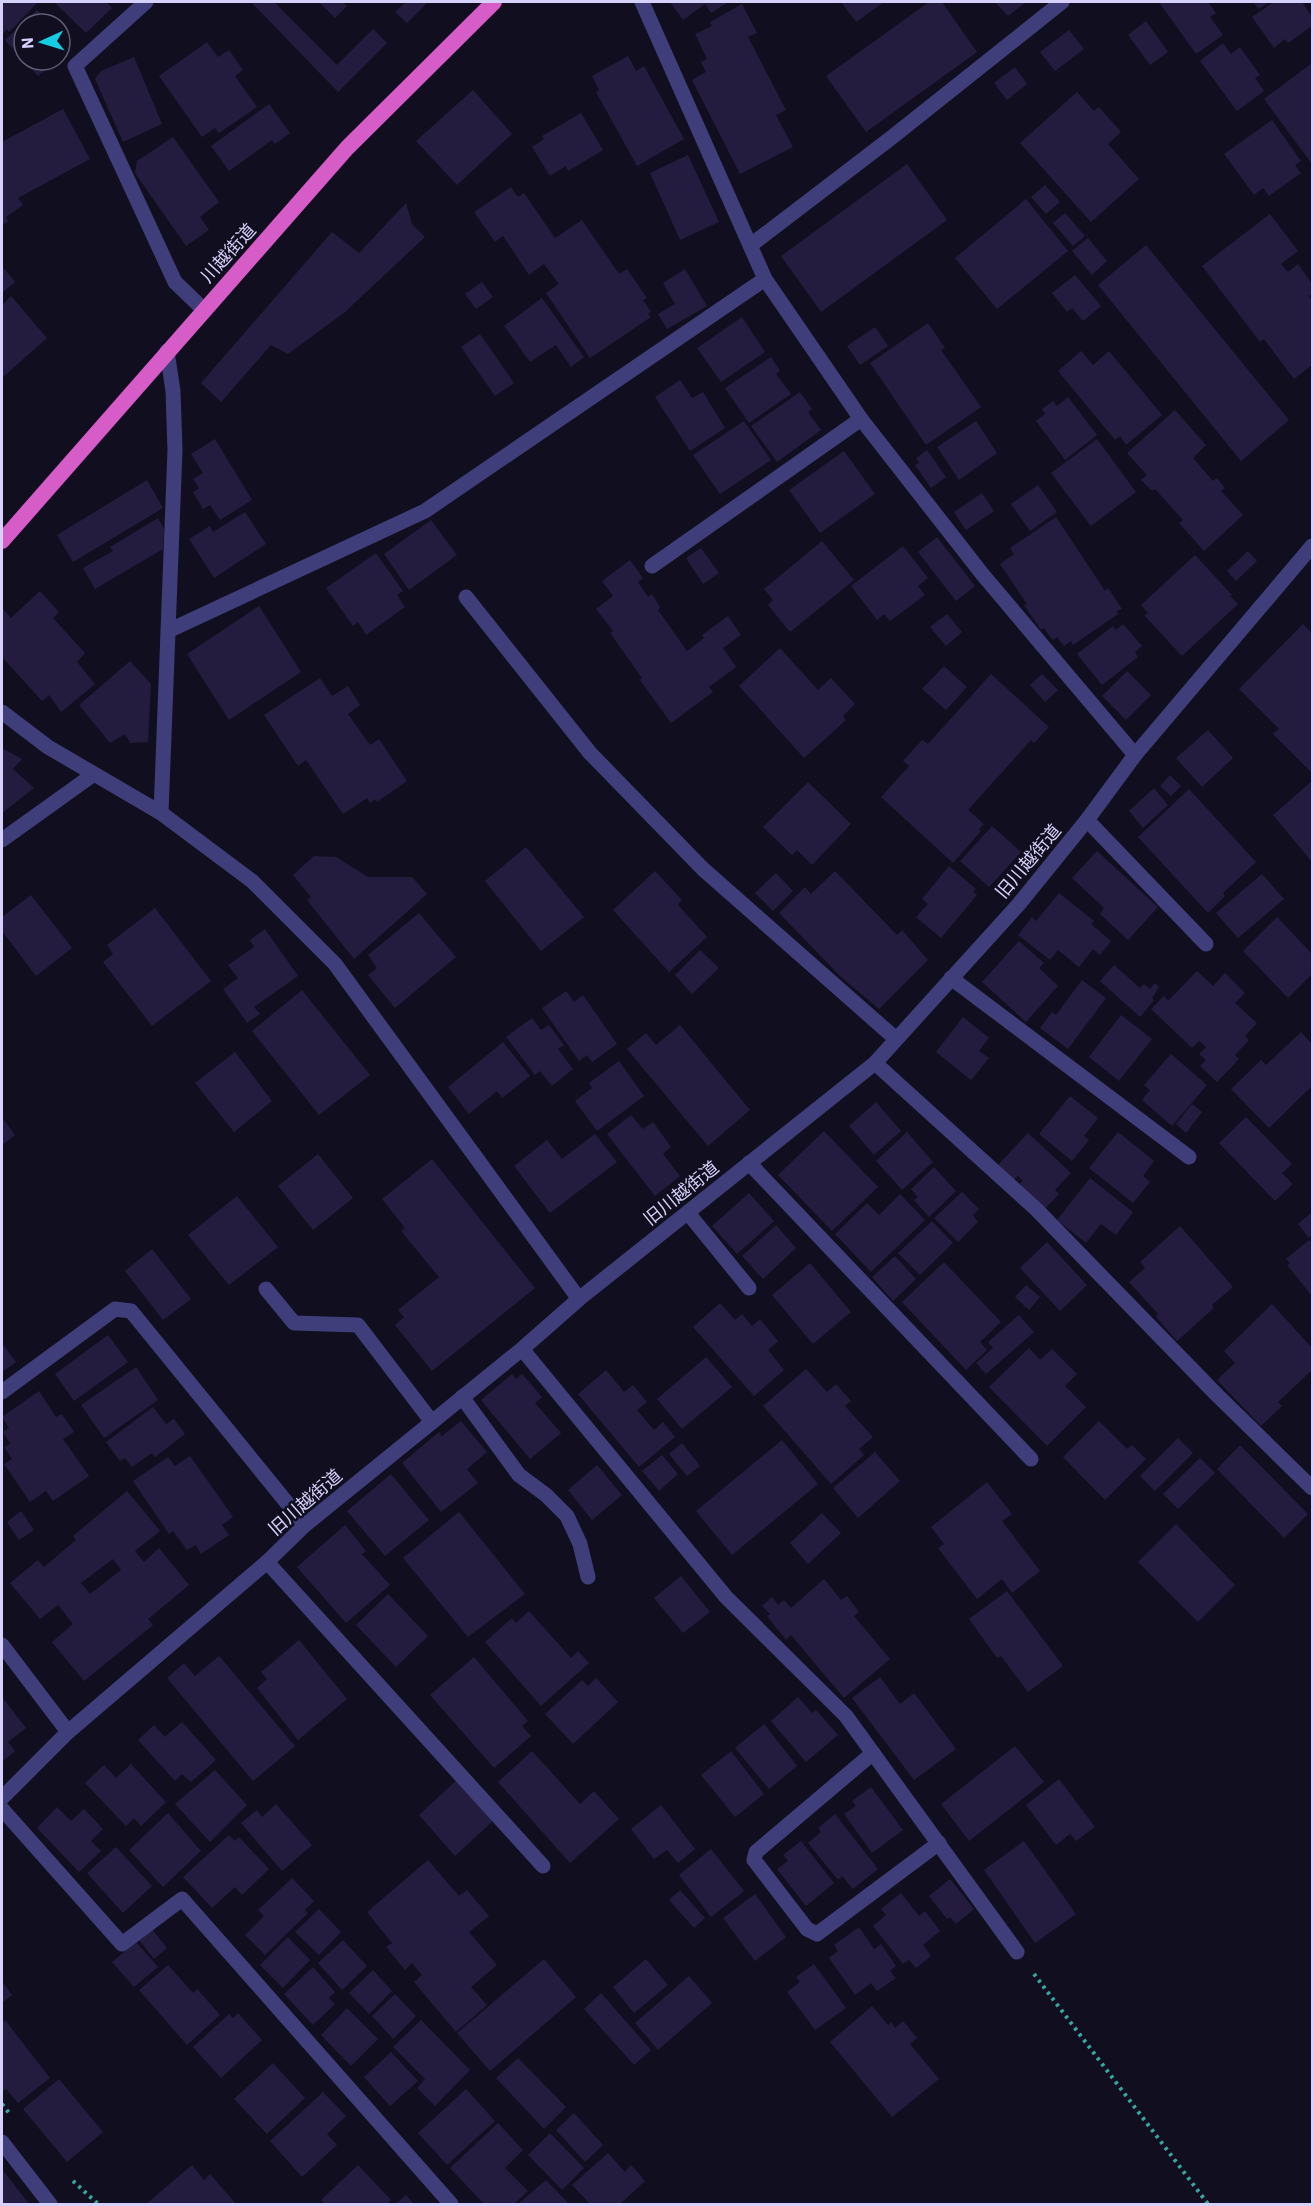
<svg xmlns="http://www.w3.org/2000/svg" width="1314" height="2206" font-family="'IBM Plex Sans','Noto Sans JP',sans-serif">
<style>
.building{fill:#231c3e;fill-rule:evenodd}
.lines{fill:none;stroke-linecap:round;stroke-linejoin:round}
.path{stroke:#39a7a0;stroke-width:4;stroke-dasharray:3 4.5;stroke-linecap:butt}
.service{stroke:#403e7a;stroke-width:15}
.minor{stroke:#403e7a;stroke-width:15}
.trunk{stroke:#d65cc8;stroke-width:16}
.labels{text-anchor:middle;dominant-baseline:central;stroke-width:5;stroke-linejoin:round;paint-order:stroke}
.street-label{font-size:18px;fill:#d6d1fb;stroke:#110f1f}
</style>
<rect width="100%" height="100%" fill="#110f1f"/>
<!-- building -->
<path class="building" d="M2,2H38L9,32L7,29L2,35Z
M54,2H106L112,8L86,33Z
M251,2H274L337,65L373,29L387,43L338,92Z
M319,2H342L347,6L335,18Z
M406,2H428L407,23L395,12Z
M670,2H728L711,13L705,4L683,20Z
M841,2H884L856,22Z
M929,2H942L977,52L866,132L826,76Z
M995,2H1026L1008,16Z
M1159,2H1208L1216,13L1210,17L1223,35L1196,54Z
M1253,2H1269L1259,9Z
M1274,2H1302L1312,17V26L1288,43L1285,39L1274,48L1252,17Z
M742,4L757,33L748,37L786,110L776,115L793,147L740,174L692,80L706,72L701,62L707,59L695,34L712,26L710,22Z
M37,10L51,24H24V60H56L38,76L5,40Z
M1146,21L1168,52L1150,65L1128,35Z
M1069,30L1084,49L1055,71L1040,52Z
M207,42L218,57L229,50L243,70L235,76L257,107L219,133L215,128L202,137L159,76Z
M1223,43L1231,54L1240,47L1260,75L1255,78L1264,91L1237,111L1200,61Z
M628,56L636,71L644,66L684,139L637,166L596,92L599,90L592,76Z
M134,57L162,124L123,142L95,79L101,71Z
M1312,63V164L1264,99Z
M1015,67L1027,84L1007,100L994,83Z
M473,90L512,134L457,185L416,141Z
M1077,92L1094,111L1099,107L1121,132L1108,144L1139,179L1091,222L1020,143Z
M269,104L290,133L275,144L272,140L229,171L211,146Z
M63,109L90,159L18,198L23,205L6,217L8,221L2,225V142Z
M581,113L603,150L568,171L566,166L550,176L532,147L544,139L542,136Z
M1272,120L1301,161L1295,165L1301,173L1269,196L1263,188L1254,195L1224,154Z
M173,137L219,202L200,217L209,230L186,246L135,173L137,161Z
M688,155L719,222L680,240L650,173Z
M907,164L947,220L821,312L781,256Z
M1045,185L1060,202L1046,214L1031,197Z
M511,187L518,197L524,193L555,238L582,220L619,274L627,269L647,298L643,300L651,312L648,314L651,317L590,358L546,293L559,284L544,264L529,275L503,236L495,242L474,212Z
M1026,199L1068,251L997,309L955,258Z
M406,203L412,224L425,237L345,312L288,354L271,345L221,402L201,383L332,232L359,253Z
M1065,213L1085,236L1073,246L1053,223Z
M1270,214L1298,251L1281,264L1288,272L1298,264L1312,284V293L1309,296L1312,301V365L1294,379L1264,339L1260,342L1202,266Z
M1088,238L1107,261L1092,275L1072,251Z
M1146,245L1289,420L1241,461L1098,285Z
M2,266L15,282L2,293Z
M685,269L707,306L667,329L658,314L675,304L663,283Z
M1075,275L1101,306L1083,321L1072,308L1067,312L1052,293Z
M482,282L493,297L476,309L465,294Z
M11,296L47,338L2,378V305Z
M542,298L584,357L571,367L556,345L530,362L504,326Z
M742,317L765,352L721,382L697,348Z
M928,323L945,348L941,350L981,407L926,445L870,363Z
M875,327L888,346L860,365L847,346Z
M480,334L514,383L495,396L461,347Z
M1081,351L1093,365L1109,351L1162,415L1126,445L1120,436L1115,440L1058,371Z
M771,357L780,371L776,374L791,394L749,423L725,388Z
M680,380L692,398L703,392L725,428L690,451L655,397Z
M800,392L812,409L808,412L821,430L777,462L751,426Z
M1068,397L1097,435L1065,460L1036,421L1045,414L1042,409L1053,401L1057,406Z
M1175,410L1206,445L1193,458L1213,481L1217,478L1225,488L1221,491L1243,515L1204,551L1179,523L1183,520L1155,489L1152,491L1141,480L1147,475L1127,453Z
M744,421L771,460L720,494L693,455Z
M976,421L997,453L959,480L937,447Z
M215,439L252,500L220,520L210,505L203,509L193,492L199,488L193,479L203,473L191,454Z
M1097,439L1136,492L1091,526L1051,473Z
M927,450L946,477L931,488L915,465L919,463L916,458Z
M844,451L875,494L820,533L789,490Z
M147,480L163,508L73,562L57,535Z
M1038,485L1057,512L1030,531L1011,504Z
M982,493L994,511L966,530L954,512Z
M245,512L266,544L214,578L189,539L210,526L213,532Z
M1056,517L1105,591L1108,588L1122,609L1117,611L1118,614L1073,645L1071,641L1064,646L1057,637L1053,640L1044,628L1041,630L1024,605L1027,604L1000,564L1014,554L1010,548Z
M158,518L164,529L163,549L95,589L83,568L113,551L110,547Z
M431,520L457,555L409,590L384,554Z
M937,537L975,586L956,601L918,552Z
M822,541L854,580L790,632L768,605L773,600L764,589Z
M903,546L928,578L918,586L925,595L890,621L884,614L877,620L851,586Z
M701,548L719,573L703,584L686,558Z
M1248,551L1257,561L1236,581L1227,571Z
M376,553L403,591L397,595L405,607L366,635L358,622L353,626L326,588Z
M1195,555L1232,595L1230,596L1238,604L1182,656L1144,615L1148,613L1141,605Z
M630,560L643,578L638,582L648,597L652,594L660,607L658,610L687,651L704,638L702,635L728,616L741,635L723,648L736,667L709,687L713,692L671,723L640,680L642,678L610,633L613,631L596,609L613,596L602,581Z
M40,591L59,612L53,618L85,653L77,662L95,684L61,712L49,695L42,701L2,657V608L11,618Z
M259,606L301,672L229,720L187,654Z
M947,614L962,632L946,646L930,627Z
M1123,624L1142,646L1135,652L1138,657L1102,685L1077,654L1113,626L1116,630Z
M1303,624L1312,633V773L1273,734L1279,729L1239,689Z
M780,648L818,690L831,678L855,704L843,716L846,720L804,758L739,686Z
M130,661L151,684L148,742L130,743L125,734L110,743L79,705Z
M944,666L967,687L946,710L922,689Z
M1127,671L1151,695L1126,720L1102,696Z
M991,674L1049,727L1034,743L1031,740L968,810L984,824L979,829L981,831L953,863L881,797L909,766L903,761L922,740L928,744Z
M1042,674L1058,690L1045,702L1030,685Z
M320,678L332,696L348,686L360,705L348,714L370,745L379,739L407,781L377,802L376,799L370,803L367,798L343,814L306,760L298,766L264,715Z
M1208,730L1233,758L1202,787L1176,758Z
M2,748L22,759L13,769L34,788L2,813Z
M1170,775L1181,786L1171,796L1160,786Z
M1312,781V862L1273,815Z
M808,782L851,824L812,865L797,850L792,855L763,827Z
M1154,788L1168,805L1143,828L1129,811Z
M1189,789L1256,862L1223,893L1225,896L1208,913L1138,837Z
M992,826L1021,852L989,887L960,861Z
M526,847L584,917L541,951L485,881Z
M1097,851L1158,907L1128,940L1100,914L1104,908L1072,878Z
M314,856L336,857L368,877H412L427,894L354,959L307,900L311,897L293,875Z
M949,866L976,889L973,892L977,895L941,938L916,917L928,904L922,899Z
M655,871L682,900L678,905L707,937L669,972L613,910Z
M835,871L897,935L902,930L928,960L879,1009L841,977L779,913L805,887L811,894Z
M776,873L793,891L773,911L755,893Z
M1262,874L1284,899L1238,938L1216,913Z
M1059,893L1094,921L1091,924L1111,941L1100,955L1093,949L1079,967L1058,950L1050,960L1018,935L1032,917L1036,921Z
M31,895L72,948L36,976L2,931V917Z
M155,908L211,981L152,1026L103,962L113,954L107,945Z
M419,913L456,957L395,1008L368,975L377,968L368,955Z
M1277,917L1312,954V974L1288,998L1243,951Z
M265,929L298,976L254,1007L260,1014L247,1023L223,989L238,978L228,965L254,947L250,940Z
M1019,941L1044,963L1039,968L1058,986L1026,1022L982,982Z
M700,950L719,968L692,994L675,975Z
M1114,965L1140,988L1144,984L1150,989L1155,983L1159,987L1152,998L1154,1000L1140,1017L1100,981Z
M1197,971L1213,986L1225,973L1245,993L1235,1003L1257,1023L1245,1036L1249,1040L1235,1055L1239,1059L1217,1082L1200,1066L1206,1060L1199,1054L1206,1047L1199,1041L1192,1048L1151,1009L1164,996L1168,1001Z
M1082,980L1106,998L1068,1049L1040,1028L1052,1012L1056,1015Z
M302,990L370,1075L319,1115L252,1031Z
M566,991L574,1002L583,995L617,1044L592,1062L587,1055L579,1061L542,1008Z
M1121,1015L1152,1039L1119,1081L1089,1057Z
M963,1017L989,1038L979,1051L989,1058L971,1080L936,1052Z
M532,1018L541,1030L549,1025L564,1045L558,1049L573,1069L552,1086L540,1071L535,1075L506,1037Z
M680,1025L750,1110L708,1146L627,1049L646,1033L656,1045Z
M1301,1032L1312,1044V1086L1269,1128L1231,1089L1261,1060L1266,1065Z
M503,1042L530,1076L502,1098L497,1091L469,1114L448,1087Z
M235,1052L272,1101L234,1132L195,1083Z
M1171,1054L1207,1085L1172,1126L1142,1100L1150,1090L1144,1085Z
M619,1061L644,1096L597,1131L575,1101L592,1088L589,1083Z
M1070,1096L1098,1118L1084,1136L1089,1140L1072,1161L1039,1134Z
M876,1102L901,1131L874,1155L849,1126Z
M1192,1104L1202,1112L1186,1133L1176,1124Z
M631,1115L643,1129L653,1122L671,1147L663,1154L680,1176L655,1196L607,1134Z
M2,1117L15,1135L2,1145Z
M1246,1117L1292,1164L1282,1173L1293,1184L1275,1201L1219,1143Z
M824,1131L878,1187L832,1231L778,1175Z
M907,1132L933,1162L902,1190L876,1161Z
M1118,1132L1154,1161L1143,1176L1150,1182L1133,1203L1089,1168Z
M1028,1133L1071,1173L1055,1190L1059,1194L1044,1210L1018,1185L1023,1181L1018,1176L1014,1180L998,1165Z
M595,1134L617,1162L550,1213L514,1166L547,1140L562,1159Z
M318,1154L353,1198L313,1230L278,1186Z
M432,1159L535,1288L432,1371L395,1325L404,1317L398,1310L439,1277L401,1231L405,1228L382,1199Z
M934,1167L956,1191L929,1217L914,1200L918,1197L911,1189Z
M1090,1178L1133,1212L1116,1235L1101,1224L1086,1243L1057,1220Z
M962,1192L979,1209L973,1215L978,1222L958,1242L934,1218Z
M749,1193L774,1221L737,1254L712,1226Z
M900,1194L925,1220L871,1272L835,1234L867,1203L879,1215Z
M237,1196L278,1247L229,1285L188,1235Z
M1312,1212V1234L1309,1238L1298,1224Z
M932,1221L953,1243L920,1275L898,1253Z
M776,1225L796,1248L763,1279L742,1256Z
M1180,1226L1233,1287L1212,1305L1214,1308L1177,1341L1156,1317L1158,1314L1129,1282L1145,1268L1140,1262Z
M1309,1240L1312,1243V1296L1287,1265L1290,1263L1286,1259Z
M1047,1242L1087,1285L1060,1311L1020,1268Z
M152,1249L191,1299L163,1320L125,1271Z
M895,1256L916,1279L893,1301L872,1277Z
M944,1262L1001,1322L980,1342L987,1350L966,1370L902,1302Z
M810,1263L851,1312L813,1344L772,1295Z
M1026,1285L1040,1297L1029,1310L1015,1297Z
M720,1303L735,1320L742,1314L752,1326L760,1319L778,1341L768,1350L784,1370L754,1396L693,1327Z
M1272,1304L1312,1348V1370L1278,1402L1282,1406L1261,1426L1217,1380L1235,1363L1224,1351Z
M1019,1315L1034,1332L986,1374L976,1363L993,1348L988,1342Z
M108,1335L128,1362L74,1401L55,1374Z
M2,1343L16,1362L2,1372Z
M1029,1348L1040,1360L1052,1349L1077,1374L1065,1386L1086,1407L1047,1446L989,1387Z
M706,1357L732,1387L682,1429L657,1399Z
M136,1367L158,1400L104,1438L81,1405Z
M806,1369L827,1392L836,1384L851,1401L845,1406L873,1437L859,1449L864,1455L831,1484L763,1406Z
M606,1370L624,1392L633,1385L647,1402L637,1410L654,1430L663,1422L675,1437L639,1467L578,1394Z
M512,1374L516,1379L522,1374L542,1397L535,1403L561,1433L530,1459L481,1400Z
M39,1391L56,1417L62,1414L74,1432L63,1439L89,1476L53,1501L46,1491L30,1502L4,1464L12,1459L4,1447L10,1444L3,1432L9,1428L2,1417Z
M153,1407L166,1424L174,1419L185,1434L155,1457L152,1453L132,1467L125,1458L120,1461L106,1442Z
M461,1421L487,1452L467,1469L478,1483L441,1512L402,1463L439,1432L442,1436Z
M1099,1421L1127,1449L1132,1445L1146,1459L1105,1500L1063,1457Z
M1178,1438L1193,1453L1155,1491L1140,1476Z
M782,1440L818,1484L732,1555L696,1511Z
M682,1443L700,1466L687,1476L669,1454Z
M1240,1445L1308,1514L1284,1538L1217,1469Z
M875,1452L900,1481L858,1518L833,1488Z
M662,1455L678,1474L659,1491L642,1471Z
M190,1456L233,1517L222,1525L229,1535L201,1554L196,1545L187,1550L173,1531L169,1534L133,1481L168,1457L175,1466Z
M1200,1458L1215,1473L1178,1509L1163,1494Z
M597,1465L622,1495L592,1520L568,1490Z
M391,1474L429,1520L385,1556L347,1511Z
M987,1482L1012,1514L1002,1521L1040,1571L1012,1593L1002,1579L977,1599L938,1548L944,1544L931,1527Z
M127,1491L160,1531L135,1551L144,1562L159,1548L189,1585L148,1619L153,1625L84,1681L52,1642L73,1624L58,1605L40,1619L10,1583L38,1560L44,1567L76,1540L73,1536ZM113,1559L121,1570L90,1594L81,1583Z
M21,1511L34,1530L19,1540L7,1522Z
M459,1512L525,1594L468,1637L403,1558Z
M822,1513L841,1533L808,1564L790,1543Z
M1176,1524L1235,1585L1198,1622L1138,1562Z
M345,1525L366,1551L362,1554L390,1585L346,1623L297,1567Z
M681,1576L710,1612L683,1633L654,1598Z
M824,1579L841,1600L847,1596L859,1612L854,1616L890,1659L844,1698L791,1635L786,1640L767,1616L770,1614L762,1606L772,1597L778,1605L784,1600L791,1608Z
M1007,1591L1063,1666L1028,1692L1001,1656L997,1658L969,1619Z
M388,1594L428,1636L396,1667L356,1625Z
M529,1611L571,1658L578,1651L589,1663L541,1706L485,1642L512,1618L516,1623Z
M299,1640L347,1699L298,1740L257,1688L267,1679L261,1672Z
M219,1656L295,1746L253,1781L167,1678L184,1663L195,1676Z
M474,1657L528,1721L522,1726L531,1736L494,1768L430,1695Z
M880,1677L900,1704L914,1693L956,1749L914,1780L852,1698Z
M596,1678L618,1702L573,1744L545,1714L582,1680L588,1686Z
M2,1697L26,1728L8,1742L15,1751L2,1762Z
M798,1697L812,1713L816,1710L838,1735L806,1762L771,1721Z
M182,1722L216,1760L191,1782L182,1774L175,1781L138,1740L154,1725L165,1737Z
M764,1724L797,1766L769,1789L735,1748Z
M1015,1746L1044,1782L969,1841L941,1804Z
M532,1751L580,1804L594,1791L619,1819L570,1863L498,1782Z
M731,1751L764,1794L735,1817L701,1775Z
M131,1764L166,1802L141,1826L134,1818L126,1826L85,1783L104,1765L116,1778Z
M215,1770L247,1805L210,1842L175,1804Z
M459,1778L496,1818L455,1856L419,1815Z
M1059,1779L1095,1827L1076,1841L1070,1834L1056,1845L1026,1805Z
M871,1787L903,1830L872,1853L844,1814L856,1806L852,1801Z
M276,1804L312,1845L282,1871L241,1823L257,1810L262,1817Z
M661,1805L695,1849L678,1863L667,1850L654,1859L631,1829Z
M57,1807L71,1821L84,1809L103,1829L91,1841L101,1851L79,1872L37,1828Z
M168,1813L201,1851L163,1887L129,1850Z
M835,1814L878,1869L853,1889L842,1876L838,1880L808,1843L821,1832L818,1828Z
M229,1835L235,1841L239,1837L269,1869L242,1895L235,1887L212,1908L183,1877Z
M801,1841L834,1883L806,1906L777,1869L788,1861L783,1855Z
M1024,1841L1076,1914L1035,1943L984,1870Z
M116,1847L152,1886L123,1913L87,1873Z
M711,1849L744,1891L711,1917L679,1875Z
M428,1860L459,1896L467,1890L489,1916L469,1932L497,1965L471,1987L487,2005L456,2032L414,1982L422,1975L412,1963L405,1970L386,1947L392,1943L367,1912Z
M292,1878L314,1901L305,1910L308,1913L265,1955L245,1935L264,1916L258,1910Z
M950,1879L974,1909L956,1924L950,1917L947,1919L929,1896Z
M680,1890L705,1918L694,1928L669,1900Z
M901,1893L919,1916L925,1911L940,1931L923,1945L931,1956L916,1968L909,1960L903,1964L873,1926L886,1915L881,1909Z
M755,1894L786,1937L755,1961L723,1918Z
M319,1909L341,1932L319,1955L295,1932Z
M859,1927L874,1949L881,1944L896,1966L890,1971L896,1978L877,1991L871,1983L855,1995L829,1958L838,1951L834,1945Z
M152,1929L167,1948L154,1959L139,1940Z
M288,1937L310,1960L283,1988L260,1965Z
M343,1940L367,1966L342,1990L318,1963Z
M136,1942L158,1967L134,1987L112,1962Z
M544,1959L576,1997L490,2071L457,2033Z
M646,1959L668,1985L634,2013L613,1987Z
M814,1964L846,2008L815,2030L787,1992L800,1982L796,1977Z
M168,1965L193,1993L197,1989L220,2015L187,2045L139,1990Z
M313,1967L335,1992L329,1998L335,2004L313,2025L284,1994Z
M373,1970L392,1991L369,2014L349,1993Z
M689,1976L712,2003L658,2050L635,2023Z
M2,1981L12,1995L2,2003Z
M601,1993L651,2050L634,2065L584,2009Z
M395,1994L416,2016L393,2039L372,2016Z
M872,2006L888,2025L891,2022L895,2028L903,2021L917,2038L910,2044L939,2079L892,2117L830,2042Z
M347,2008L378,2039L351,2066L321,2035Z
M238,2013L262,2040L221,2078L193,2047L229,2014L233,2018Z
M5,2020L50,2078L18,2103L6,2089L3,2091L2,2088V2023Z
M421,2020L470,2070L435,2106L417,2088L425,2079L393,2047Z
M391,2052L418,2081L390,2106L364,2077Z
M518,2058L566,2107L544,2129L496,2078Z
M273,2063L305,2098L267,2134L234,2099Z
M59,2079L103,2132L67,2162L23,2109Z
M466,2089L495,2121L447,2165L418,2133Z
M323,2092L346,2116L327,2134L337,2145L302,2177L270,2141Z
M574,2113L603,2145L585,2162L556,2130Z
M498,2123L523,2150L505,2168L528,2191L514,2204H484L450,2168Z
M550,2133L584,2168L562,2190L528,2155Z
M608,2153L625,2172L631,2165L645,2181L620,2204H590L572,2185Z
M192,2165L204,2180L210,2174L236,2204H146Z
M358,2165L391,2200L387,2204H325L321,2200Z
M2,2169L29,2204H2Z
M546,2180L568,2203L518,2204Z
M406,2195L414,2204H396Z"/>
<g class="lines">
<!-- path -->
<path class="path" d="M1034,1974L1208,2204
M2,2104L9,2113
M73,2181L98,2204"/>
<!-- service -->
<path class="service" d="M652,566L861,419
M466,597L590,753L703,869L896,1039
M1087,820L1206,944
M951,978L1189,1157
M749,1163L1031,1459
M688,1213L749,1288
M266,1289L294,1323L358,1325L432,1422
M2,1392L115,1309L131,1311L305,1525
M462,1397L519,1475L546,1495L567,1516L580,1544L588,1577
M267,1562L543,1866
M2,1645L68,1732
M873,1753L756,1852L754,1860L807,1929L817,1934L939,1843
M2,1809L122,1944L182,1899L451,2204
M2,2142L50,2204"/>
<!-- minor -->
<path class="minor" d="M146,2L75,66L175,282L203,309
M642,2L765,279L861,419L983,575L1135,755
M751,245L891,138L1062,2
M168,631L425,511L765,279
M2,712L48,747L161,813L252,881L335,964L579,1299
M161,813L175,450L173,391L167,351
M2,840L94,774
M875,1063L1036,1209L1217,1395L1312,1488
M522,1349L726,1597L846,1716L1017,1952
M2,1798L68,1732L267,1562L305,1525L522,1349L579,1299L875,1063L1019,904L1087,820L1135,755L1312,546"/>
<!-- trunk -->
<path class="trunk" d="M2,541L347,148L494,2"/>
</g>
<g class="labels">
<!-- street labels -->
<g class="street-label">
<text transform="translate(228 253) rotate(-48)">川越街道</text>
<text transform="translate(1028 861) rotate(-50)">旧川越街道</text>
<text transform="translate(681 1193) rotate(-39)">旧川越街道</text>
<text transform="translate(305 1502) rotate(-41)">旧川越街道</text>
</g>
</g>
<!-- border -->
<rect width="1314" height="2206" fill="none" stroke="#d6d1fb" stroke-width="6"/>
<!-- north arrow -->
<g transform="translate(42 42) rotate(266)"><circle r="28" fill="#110f1f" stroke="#605d77" stroke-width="1.5"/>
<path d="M0-4.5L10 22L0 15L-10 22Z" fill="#15cee3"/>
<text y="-9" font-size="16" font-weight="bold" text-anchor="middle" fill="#d6d1fb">N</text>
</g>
</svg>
